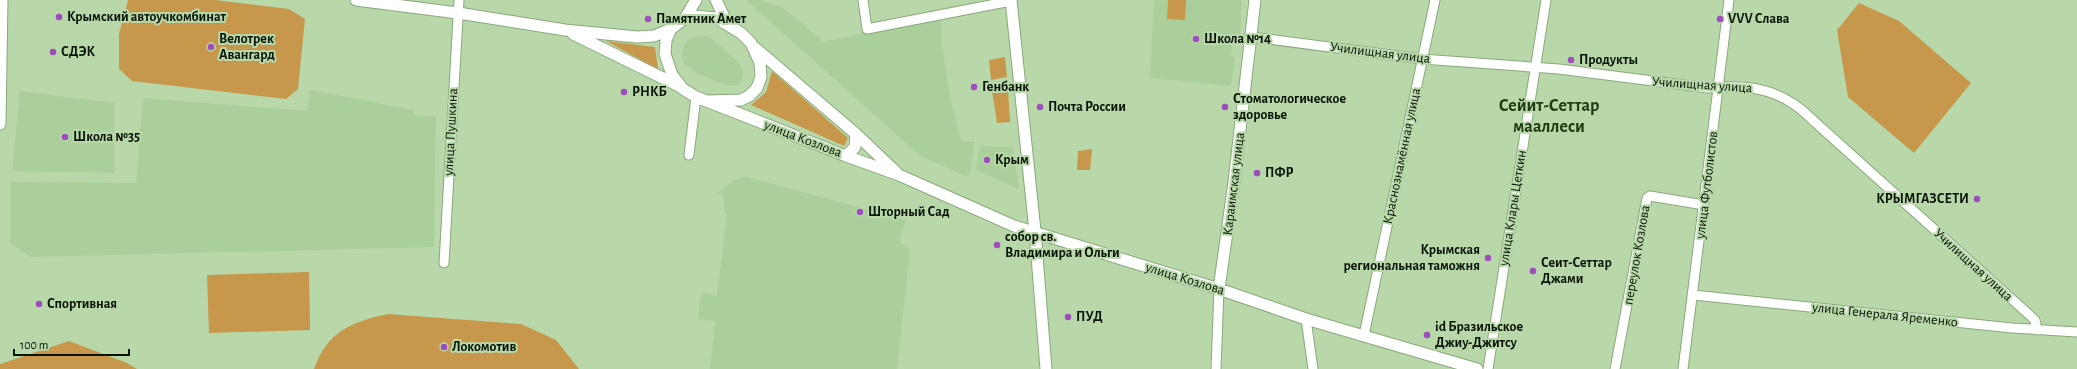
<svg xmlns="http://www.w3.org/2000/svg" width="2077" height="369" font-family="'Alegreya Sans',sans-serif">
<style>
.built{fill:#abcf9b}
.green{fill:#c7974b}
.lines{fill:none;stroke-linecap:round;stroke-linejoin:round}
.minor-casing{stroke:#89a87c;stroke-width:11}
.major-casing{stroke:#89a87c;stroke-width:13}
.minor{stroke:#fff;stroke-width:9}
.major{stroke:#fff;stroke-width:11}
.poi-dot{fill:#9f4dbc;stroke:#b8d8aa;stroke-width:1.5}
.labels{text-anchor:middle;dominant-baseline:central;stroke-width:4;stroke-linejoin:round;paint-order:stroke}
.poi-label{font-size:14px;font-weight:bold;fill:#091405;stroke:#b8d8aa;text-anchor:start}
.street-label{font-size:14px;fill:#091405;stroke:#b8d8aa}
.district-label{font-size:18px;font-weight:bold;fill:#223c15;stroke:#b8d8aa}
</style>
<rect width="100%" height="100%" fill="#b8d8aa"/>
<!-- built -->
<path class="built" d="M746,0H760L784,8L821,39L822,42L941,17V38L950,97L961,141L975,142L970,171L967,177L919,155Z
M1154,0H1242L1240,45H1232L1231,56L1235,57L1231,86L1150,78Z
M699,35L710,37L740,64L743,70L742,81L735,86L726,85L698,74L684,63L682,56L684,44L688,40Z
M310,90L413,110V115L436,116L434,247L31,257L10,243L11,182L136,183L143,98L307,111Z
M20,91L114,103V173L12,171Z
M980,146L1013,147L1019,189L976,170Z
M747,177L906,220L899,241L910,250L897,369H710L715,321L698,319L701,293L717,295L727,215L725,214L723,194L715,195L736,179Z"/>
<!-- green -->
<path class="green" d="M128,0H215L289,9L305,19L298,89L286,99L132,81L119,69V34Z
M1168,0H1186L1185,20L1167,19Z
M1859,3L1899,21L1971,83L1914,153L1848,97L1837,30Z
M606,41L655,47L658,69Z
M1005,57L1007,77L991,80L989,60Z
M772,71L848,138L844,146L751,105L766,92Z
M1008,89L1010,122L997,123L992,91Z
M1092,149L1090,170H1077L1078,151Z
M309,272L310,330L209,333L207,275Z
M388,314L521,324L556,340L579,369H314C328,331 351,322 388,314Z
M69,341L127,363L137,369H0V364Z"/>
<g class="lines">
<!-- minor casing -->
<g class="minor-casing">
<path id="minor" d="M863,0L867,29L1011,1
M1252,37L1422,59L1559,69L1708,88C1738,85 1766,86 1792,103C1801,108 1808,116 1816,123L2035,320L2037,330
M689,155L696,97
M444,263L459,0
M1693,295L2012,328L2077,332
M1306,319L1313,369
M1364,335L1435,0
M1216,369L1219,289
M1488,369L1546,0
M1615,369L1647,198L1650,196L1704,205
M1683,369L1729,0"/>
</g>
<!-- major casing -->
<g class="major-casing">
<path id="major" d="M356,0L458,13L565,30L637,37L654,36L671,29
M716,0L727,23
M1011,0L1035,231L1046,369
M685,18L696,0
M573,34L679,86
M754,47L856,134L896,172
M707,101L741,100L749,96L757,88L761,77L760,63L751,43L741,33L716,18L695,16L685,18L671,29L666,40L665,54L672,75L683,89L696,97L745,116L846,156L899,175L1014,226L1219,289L1306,319L1477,369
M0,124L2,0
M846,156L855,147L856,134
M1219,289L1234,182L1255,0"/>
</g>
<!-- minor -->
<use href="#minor" class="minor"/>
<!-- major -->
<use href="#major" class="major"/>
</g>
<!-- markers -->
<g class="poi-dot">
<circle cx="59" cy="17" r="4"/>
<circle cx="648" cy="19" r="4"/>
<circle cx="1720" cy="19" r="4"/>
<circle cx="1196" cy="39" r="4"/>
<circle cx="211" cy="47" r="4"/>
<circle cx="53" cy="52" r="4"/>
<circle cx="1571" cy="60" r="4"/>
<circle cx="974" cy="87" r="4"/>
<circle cx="624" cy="92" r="4"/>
<circle cx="1040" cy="107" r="4"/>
<circle cx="1225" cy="107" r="4"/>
<circle cx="65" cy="137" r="4"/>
<circle cx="987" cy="160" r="4"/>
<circle cx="1257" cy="173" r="4"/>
<circle cx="1977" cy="199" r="4"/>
<circle cx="860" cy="212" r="4"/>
<circle cx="997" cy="245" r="4"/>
<circle cx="1488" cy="258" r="4"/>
<circle cx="1533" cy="271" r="4"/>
<circle cx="39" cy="304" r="4"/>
<circle cx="1068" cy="317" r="4"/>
<circle cx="1427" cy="335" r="4"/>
<circle cx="444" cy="347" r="4"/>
</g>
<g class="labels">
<!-- poi labels -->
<g class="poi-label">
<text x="67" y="17">Крымский автоучкомбинат</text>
<text x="656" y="19">Памятник Амет</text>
<text x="1728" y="19">VVV Слава</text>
<text x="219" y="39">Велотрек<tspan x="219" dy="16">Авангард</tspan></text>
<text x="1204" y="39">Школа №14</text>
<text x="61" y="52">СДЭК</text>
<text x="1579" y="60">Продукты</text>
<text x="982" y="87">Генбанк</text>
<text x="632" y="92">РНКБ</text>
<text x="1233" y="99">Стоматологическое<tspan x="1233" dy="16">здоровье</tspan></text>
<text x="1048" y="107">Почта России</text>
<text x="73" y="137">Школа №35</text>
<text x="995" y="160">Крым</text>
<text x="1265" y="173">ПФР</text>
<text x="1969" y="199" text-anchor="end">КРЫМГАЗСЕТИ</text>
<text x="868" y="212">Шторный Сад</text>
<text x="1005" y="237">собор св.<tspan x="1005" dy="16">Владимира и Ольги</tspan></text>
<text x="1480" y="250" text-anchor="end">Крымская<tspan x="1480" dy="16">региональная таможня</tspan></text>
<text x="1541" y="263">Сеит-Сеттар<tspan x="1541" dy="16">Джами</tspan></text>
<text x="47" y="304">Спортивная</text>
<text x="1076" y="317">ПУД</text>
<text x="1435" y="327">id Бразильское<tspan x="1435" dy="16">Джиу-Джитсу</tspan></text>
<text x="452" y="347">Локомотив</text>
</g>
<!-- street labels -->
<g class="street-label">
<text transform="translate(1380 53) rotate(7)">Училищная улица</text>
<text transform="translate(1702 85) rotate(4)">Училищная улица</text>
<text transform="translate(451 132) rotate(-87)">улица Пушкина</text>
<text transform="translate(803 139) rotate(21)">улица Козлова</text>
<text transform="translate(1402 156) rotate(-78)">Краснознамённая улица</text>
<text transform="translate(1234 184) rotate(-83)">Караимская улица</text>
<text transform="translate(1707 185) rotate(-83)">улица Футболистов</text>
<text transform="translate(1513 208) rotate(-81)">улица Клары Цеткин</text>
<text transform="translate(1637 255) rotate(-80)">переулок Козлова</text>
<text transform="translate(1973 265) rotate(42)">Училищная улица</text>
<text transform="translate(1185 279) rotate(17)">улица Козлова</text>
<text transform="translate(1885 315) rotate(6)">улица Генерала Яременко</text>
</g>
<!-- district labels -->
<g class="district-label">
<text x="1549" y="106">Сейит-Сеттар<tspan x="1549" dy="21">мааллеси</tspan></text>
</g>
</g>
<!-- scale -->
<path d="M14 349v6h115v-6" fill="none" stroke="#091405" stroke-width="2"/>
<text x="20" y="349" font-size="12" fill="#091405" stroke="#b8d8aa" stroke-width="3" paint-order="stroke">100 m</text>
</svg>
